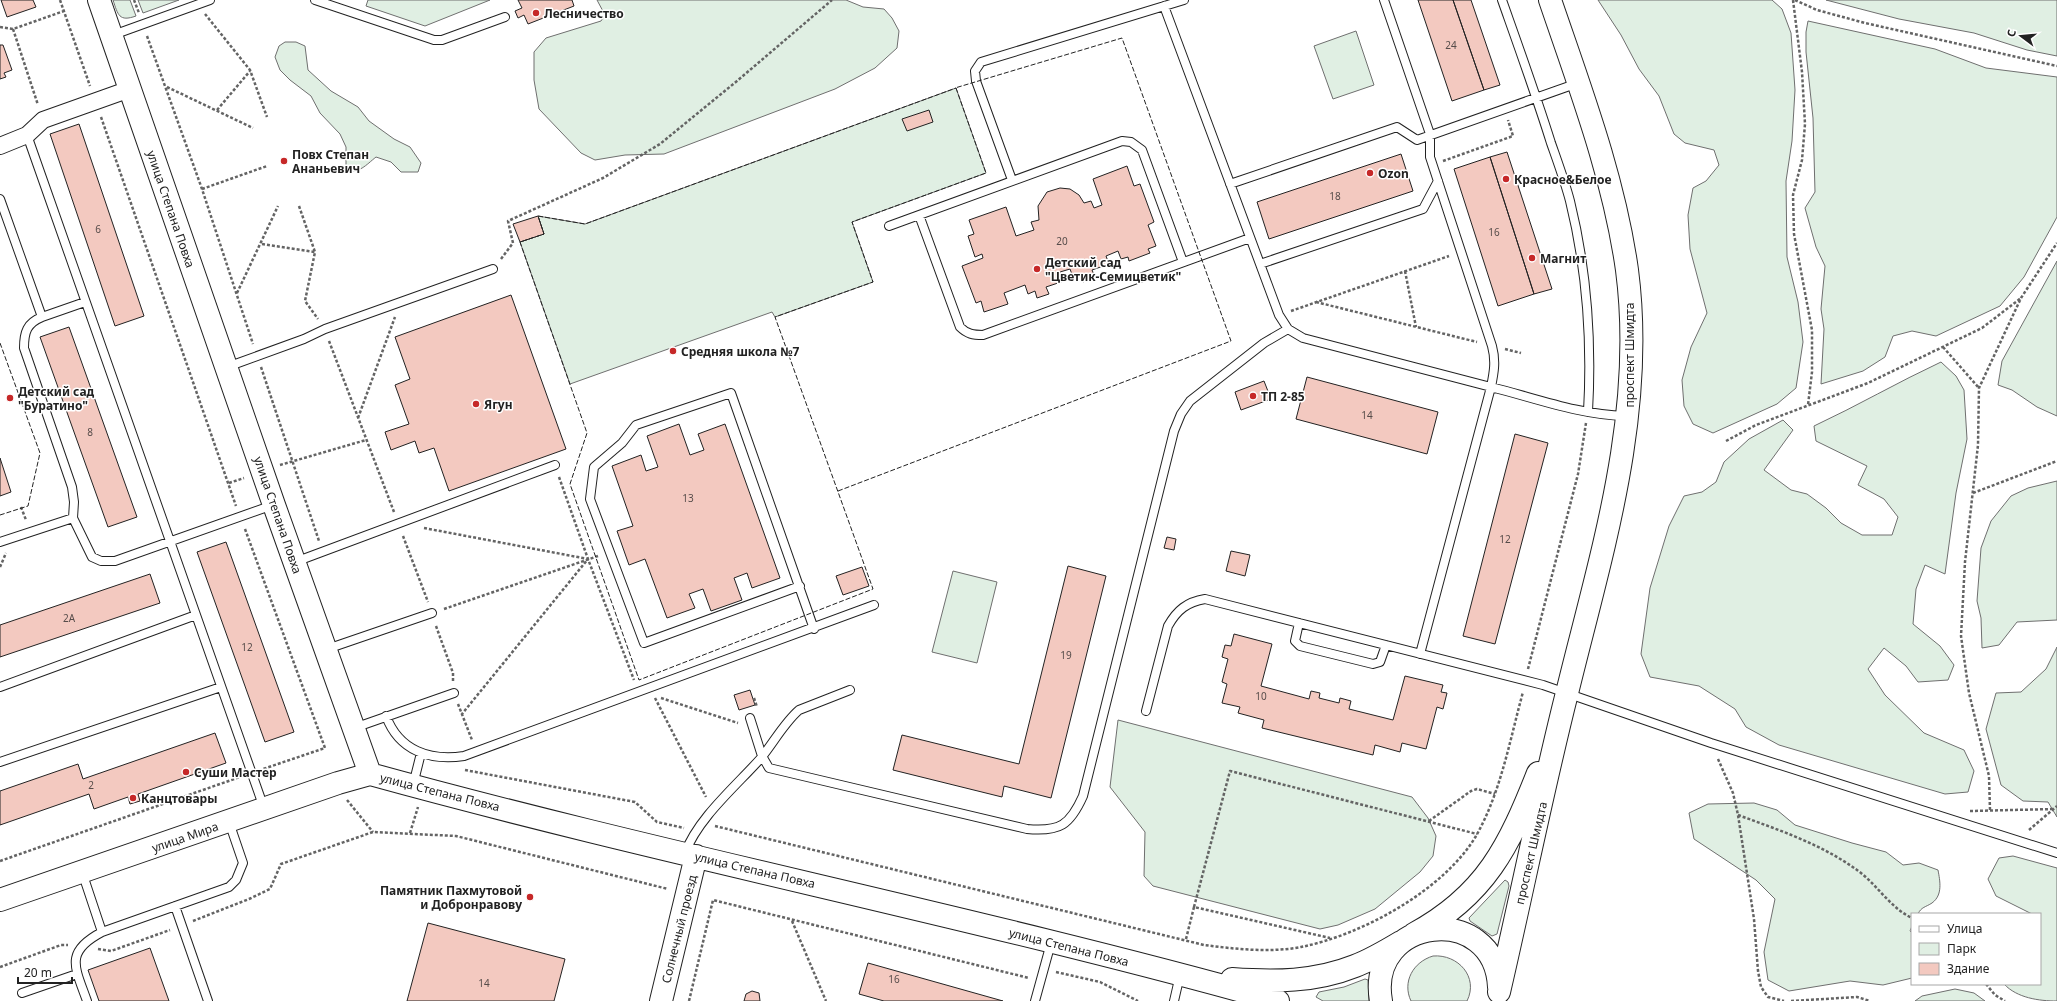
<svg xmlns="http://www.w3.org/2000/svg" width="2057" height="1001" font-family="'Noto Sans',sans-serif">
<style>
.green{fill:#e0efe3;stroke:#6f6f6f}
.building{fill:#f3c9c0;stroke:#222}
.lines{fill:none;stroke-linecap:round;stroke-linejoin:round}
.lane-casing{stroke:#222;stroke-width:10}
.street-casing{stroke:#222;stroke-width:18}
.secondary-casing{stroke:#222;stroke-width:24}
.path{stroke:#646464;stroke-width:2.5;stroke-dasharray:3 2;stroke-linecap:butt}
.lane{stroke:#fff;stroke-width:8}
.street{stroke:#fff;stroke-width:16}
.secondary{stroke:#fff;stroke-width:22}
.fence{stroke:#222;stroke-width:1;stroke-dasharray:5 2;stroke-linecap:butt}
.poi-dot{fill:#c62828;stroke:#fff;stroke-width:1.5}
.labels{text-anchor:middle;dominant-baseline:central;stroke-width:3;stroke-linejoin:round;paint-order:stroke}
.number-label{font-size:10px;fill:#564c4a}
.poi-label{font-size:12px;font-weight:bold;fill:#222;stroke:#fff;text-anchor:start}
.street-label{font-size:12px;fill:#222;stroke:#fff}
</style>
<rect width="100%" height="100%" fill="#fff"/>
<!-- green -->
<path class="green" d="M113,0H130L136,16C119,22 118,15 113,0Z
M138,0H179L143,13Z
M368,0H490L425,26L366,6Z
M597,0H846L863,7L884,9L892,18L899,31L897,48L875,68L835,89L664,154L625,155L595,160L581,153L539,109L534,80V52L546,38L601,21L605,15Z
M1598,0H1772L1782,9L1791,33L1795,90L1792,141L1786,181L1787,257L1798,302L1803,342L1796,388L1777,404L1713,433L1693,424L1684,406L1682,380L1691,347L1707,313L1690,249L1688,215L1693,188L1706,181L1719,165L1714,150L1685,143L1674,134L1659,96L1639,69L1621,35Z
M1826,0H2057V56L2027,50L1974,33L1899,19Z
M1808,21L1935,49L1986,68L2057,77V217L2024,277L2000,306L1936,336L1912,331L1893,336L1885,357L1863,371L1821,384L1824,329L1821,309L1825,266L1816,247L1805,208L1815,192L1813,118L1806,52V32Z
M1356,31L1374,85L1333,99L1314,46Z
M285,42H296L305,46L308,70L331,91L358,107L369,121L394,139L410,147L421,163L418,172H401L391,162L376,157C366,165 359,174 346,170V147L340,134L320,113L311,96L290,80L280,70L275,57L279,46Z
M956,88L986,173L852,222L873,282L775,317L772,312L570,384L520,242L544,234L538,216L585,224Z
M2057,261V416L2037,407L2012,390L1998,385L2002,361Z
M1941,362L1956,376L1964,390L1967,439L1956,493L1945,574L1925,565L1916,589L1913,624L1940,646L1954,665L1948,680L1918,682L1906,666L1884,648L1868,669L1885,695L1924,733L1964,750L1974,771L1968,792L1945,794L1779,745L1746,727L1735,709L1699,686L1650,677L1641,654L1650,588L1669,526L1684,496L1702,492L1716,482L1724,462L1749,439L1783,420L1793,430L1764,470L1791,490L1807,494L1826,508L1841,523L1862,535H1892L1898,517L1884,499L1858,485L1867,466L1816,441L1814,426C1857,406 1898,382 1941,362Z
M2057,481V620L2017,622L1999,645L1982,648L1981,618L1977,601L1981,548L1991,521L2011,496L2028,488Z
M953,571L997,582L977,663L932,652Z
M2057,647V817L2048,802L2023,801L2001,785L1986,729L1996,693L2021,692L2046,669Z
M1118,720L1412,797L1428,818L1436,836L1433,856L1420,872L1375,909L1338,925L1320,929L1153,886L1144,876L1145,832L1110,787Z
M1754,803L1777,810L1795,825L1852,843L1886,852L1903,865L1919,863L1938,870C1940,881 1943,895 1932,903C1926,907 1921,907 1918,914H1912V926L1910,931L1912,933V978L1883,985L1850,981L1789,991L1768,980L1764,952L1775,899L1756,880L1694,839L1689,813L1708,804Z
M2013,856L2057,868V1001C2039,1001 2017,998 2004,984H2040V914H2032L1996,896L1988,879L1999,858Z
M1505,880L1508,882L1509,886L1497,934L1492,936L1470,921L1469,918Z
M1433,956C1458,954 1479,977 1467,1001H1411C1402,982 1413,962 1433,956Z
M1365,979L1368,980L1369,1001H1323L1316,997L1319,992L1344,987Z
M1955,989L1974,993L1985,1001H1915L1922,996Z"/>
<!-- building -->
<path class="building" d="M1,0H33L36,7L7,17Z
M518,0H572L574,6L528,24L524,15L518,18L515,11L522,8Z
M1418,0H1453L1484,90L1452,101Z
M1453,0H1471L1500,85L1484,90Z
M0,45H3L12,70L4,73L6,77L0,79Z
M929,110L933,122L907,131L902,119Z
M79,124L144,316L115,326L50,134Z
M1507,152L1552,289L1534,294L1490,157Z
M1401,154L1413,191L1269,239L1257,202Z
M1490,157L1534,294L1498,306L1454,169Z
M1127,166L1134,186L1140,184L1154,222L1148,225L1156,246L1148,249L1150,253L1129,261L1128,257L1121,259L1118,251L1106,256L1109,264L1092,270L1095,277L1083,282L1080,275L1073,277L1070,269L1060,272L1064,281L1046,287L1049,294L1037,298L1035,291L1028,294L1025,285L1004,293L1008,304L984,312L981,301L976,303L962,266L983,258L982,254L975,257L968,236L974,234L969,220L1006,207L1016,236L1034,230L1031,222L1039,220L1038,206L1047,192L1060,188L1070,189L1079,195L1084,203L1091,201L1094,208L1102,205L1093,179Z
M538,216L544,234L520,242L513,224Z
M511,295L566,449L449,491L434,448L419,453L415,441L391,450L385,432L409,424L395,385L410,379L395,337Z
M69,327L137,517L108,527L40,337Z
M1307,377L1438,412L1427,454L1296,419Z
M1264,381L1271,399L1241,410L1235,392Z
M679,424L690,455L704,450L698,434L725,424L780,578L752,588L747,573L734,578L742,600L711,611L703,589L689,594L695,608L667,618L645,559L629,565L617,531L633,526L612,466L641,455L646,471L658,467L647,436Z
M1515,434L1548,443L1495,644L1463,636Z
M0,458L11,492L0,496Z
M1167,537L1176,539L1174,550L1164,548Z
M226,542L294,732L265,742L197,552Z
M1231,551L1250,555L1245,576L1226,571Z
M1068,566L1106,576L1051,798L1004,786L1002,797L893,770L902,735L1019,764Z
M862,567L869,586L843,595L836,576Z
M150,574L160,603L0,657V625Z
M1234,634L1272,644L1261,686L1309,699L1311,691L1320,693L1319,698L1339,703L1340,698L1351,701L1349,709L1393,720L1405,676L1443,685L1441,692L1447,693L1443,709L1437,707L1426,749L1402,743L1400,752L1375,745L1373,755L1262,728L1264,720L1238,713L1240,707L1222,703L1227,684L1222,682L1228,659L1222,657L1225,645L1231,646Z
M750,690L755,705L739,710L734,695Z
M215,733L226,763L138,794L140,801L130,804L128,797L94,809L89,794L0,825V791L78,764L83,779Z
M428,923L565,959L554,1001H407Z
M150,948L169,1001H99L88,970Z
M868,963L1003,1001H884L859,994Z
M752,991L759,993L760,1001H744L746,994Z"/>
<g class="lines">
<!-- lane casing -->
<g class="lane-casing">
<path id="lane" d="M315,0L434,40H442L505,17
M1502,0C1519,48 1536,95 1551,143C1558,163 1565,182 1570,201C1587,270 1592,341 1588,412
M1164,6L1279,315L1288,329L1303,338L1491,387C1494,372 1496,361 1492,346L1430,157V134L1384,0
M113,35L210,0
M27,135L264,808
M1012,180L976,81L975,71L981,62L1184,0
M1230,184L1397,127L1417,140L1578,83
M0,199L42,317C27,323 24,332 24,348L72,487L74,502L73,518
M919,215L960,327C967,334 973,335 983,335L1250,238
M889,226L1122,141L1131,142L1142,150L1183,262
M1260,264L1423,209L1438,181
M42,317L85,302
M227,367L304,339L325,329L493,269
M0,542L73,518L92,557L101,561H115L273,505
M295,562L555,465
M800,586L644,643L590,499L594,467L622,443L636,425L731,393L814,629
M1299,623L1295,641L1300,646L1373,664L1380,662L1386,645
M327,649L432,613
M1420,654L1491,387C1535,398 1580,415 1625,416
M0,687L196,615
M1146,711L1168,626C1177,610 1187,602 1205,599L1543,685L1711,743L2057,853
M386,716C399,751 430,761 464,756L874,605
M750,718L762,756L769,768L1027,829C1060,832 1070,825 1083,796L1174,431L1181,414L1190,401L1264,343L1288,329
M354,728L454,693
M0,762L221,687
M413,785L421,753
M685,853C698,818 736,786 761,758C774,742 784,723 799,710L850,690
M82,872L102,932
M175,906L208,1001
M22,993L77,974
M87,1001C75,967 64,952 102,932L229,887L236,880L243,863L229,822
M1035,1001L1051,943
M1174,1001L1180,975"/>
</g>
<!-- street casing -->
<g class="street-casing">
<path id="street" d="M0,146L27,135L43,120L130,89"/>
</g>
<!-- secondary casing -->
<g class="secondary-casing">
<path id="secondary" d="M99,0L274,505L370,774
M0,900L338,783L370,774C671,857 978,917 1278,1001
M1414,934C1486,895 1509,846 1538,773
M1232,979C1274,982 1315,982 1355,966C1371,960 1386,951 1401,942
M1499,992C1522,893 1542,792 1567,693C1601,554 1646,415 1627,270C1614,177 1580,88 1550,0
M661,1001L696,856
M1381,1001C1366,916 1495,901 1499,987"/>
</g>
<!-- path -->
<path class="path" d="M60,0L90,86
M134,0L139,13
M1793,0L1802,72L1805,124L1802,160L1793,195L1794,234L1812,330V372L1808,405
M1795,0L1817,10L1865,23L2057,66
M205,14L250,70L267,117
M0,27L13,29L64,11
M13,29L38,105
M147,36L202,189L253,344
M167,87L253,128
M217,110L250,71
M101,117L236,506
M1443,161L1513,136L1508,120
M202,189L267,166
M299,206L315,252L305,301L318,319
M262,244L315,252
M501,259L513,243L508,221L603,178L660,144L737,81L832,0
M1405,271L1416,327
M237,293L278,206
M1316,302L1477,342
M1291,311L1449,256
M329,341L394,512
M1943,347L1979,388
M1505,349L1521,353
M261,367L319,541
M358,418L395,317
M1726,441L1756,425L1868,383L1982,328L2021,298
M280,465L366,440
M559,477L588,559L634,680
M229,483L244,478
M1973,493L2057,461
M21,507L26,520
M424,528L588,559L462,714
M245,529L325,748L263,769
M403,536L428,602
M0,567L6,553
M444,609L598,556
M436,626L453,673V682
M1528,669L1578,474L1586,423
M655,698L706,797
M661,698L738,723
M754,698L757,707
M458,704L472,740
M1718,759L1733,793L1738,815L1754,919L1758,971L1761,987L1768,997L1784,1001
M465,770L635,802L657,822L684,828
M347,800L373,832
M1990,810L1989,776L1969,693L1961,636L1965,562L1978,445L1979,388L2021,298L2057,243
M1970,811L2055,809
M1738,815C1779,830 1821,844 1857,870C1877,884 1889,907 1912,918
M1429,821L1471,791L1477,789L1495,794
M715,826L1204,945C1235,949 1270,953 1301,947C1362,935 1444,890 1476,836C1501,792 1510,739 1523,692
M2029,830L2057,806
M410,833L418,807
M0,861L240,777
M1194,907L1230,771L1477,834
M193,921L249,899L270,889L281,864L373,832L456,836L668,889
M792,921L826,1001
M1186,939L1194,907L1330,938
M98,949L111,951L170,930
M0,967L61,945H68
M1056,972L1100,982L1138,1001
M1986,984L1995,995L2005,1001
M689,1001L713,900L1029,978
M1791,1001L1857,997L1870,1001"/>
<!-- lane -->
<use href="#lane" class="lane"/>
<!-- street -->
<use href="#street" class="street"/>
<!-- secondary -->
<use href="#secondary" class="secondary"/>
<!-- fence -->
<path class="fence" d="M956,88L986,173L852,222L873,282L775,317L873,589L639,680L570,484L587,433L520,242L544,234L538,216L585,224Z
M0,343L40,453L28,506L0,515
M838,491L1231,341L1122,38L955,88"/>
</g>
<!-- markers -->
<g class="poi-dot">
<circle cx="536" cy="13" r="4"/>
<circle cx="284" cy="161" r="4"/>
<circle cx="1370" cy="173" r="4"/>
<circle cx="1506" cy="179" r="4"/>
<circle cx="1532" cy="258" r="4"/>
<circle cx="1037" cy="269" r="4"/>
<circle cx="673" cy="351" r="4"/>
<circle cx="1253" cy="396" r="4"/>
<circle cx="10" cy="398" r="4"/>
<circle cx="476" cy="404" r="4"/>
<circle cx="186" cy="772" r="4"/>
<circle cx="133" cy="798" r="4"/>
<circle cx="530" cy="897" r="4"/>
</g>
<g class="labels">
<!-- number labels -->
<g class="number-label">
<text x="1451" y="45">24</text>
<text x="1335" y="196">18</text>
<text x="98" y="229">6</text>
<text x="1494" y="232">16</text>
<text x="1062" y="241">20</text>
<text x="1367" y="415">14</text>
<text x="90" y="432">8</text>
<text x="688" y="498">13</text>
<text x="1505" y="539">12</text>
<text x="69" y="618">2А</text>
<text x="247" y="647">12</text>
<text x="1066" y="655">19</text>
<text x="1261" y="696">10</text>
<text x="91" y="785">2</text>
<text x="894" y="979">16</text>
<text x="484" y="983">14</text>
</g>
<!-- poi labels -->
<g class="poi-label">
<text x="544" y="13">Лесничество</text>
<text x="292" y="154">Повх Степан<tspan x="292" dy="14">Ананьевич</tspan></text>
<text x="1378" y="173">Ozon</text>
<text x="1514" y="179">Красное&amp;Белое</text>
<text x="1540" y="258">Магнит</text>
<text x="1045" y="262">Детский сад<tspan x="1045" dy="14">"Цветик-Семицветик"</tspan></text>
<text x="681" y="351">Средняя школа №7</text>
<text x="18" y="391">Детский сад<tspan x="18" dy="14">"Буратино"</tspan></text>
<text x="1261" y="396">ТП 2-85</text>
<text x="484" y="404">Ягун</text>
<text x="194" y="772">Суши Мастер</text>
<text x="141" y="798">Канцтовары</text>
<text x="522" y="890" text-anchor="end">Памятник Пахмутовой<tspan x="522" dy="14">и Добронравову</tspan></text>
</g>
<!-- street labels -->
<g class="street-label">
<text transform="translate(171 209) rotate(71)">улица Степана Повха</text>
<text transform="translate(1629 355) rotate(-90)">проспект Шмидта</text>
<text transform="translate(278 515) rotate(71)">улица Степана Повха</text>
<text transform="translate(440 792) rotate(14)">улица Степана Повха</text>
<text transform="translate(185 837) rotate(-19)">улица Мира</text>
<text transform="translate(1531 853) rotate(-77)">проспект Шмидта</text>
<text transform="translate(755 870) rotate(13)">улица Степана Повха</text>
<text transform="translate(679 929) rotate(-76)">Солнечный проезд</text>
<text transform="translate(1069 947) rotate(14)">улица Степана Повха</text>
</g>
</g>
<!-- legend -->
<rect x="1911" y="913" width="130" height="72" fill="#ffffff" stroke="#a7a7a7"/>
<rect x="1919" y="926" width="20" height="6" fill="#ffffff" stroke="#a7a7a7"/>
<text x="1947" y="933" font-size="12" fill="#222222">Улица</text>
<rect x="1919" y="943" width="20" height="12" fill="#e0efe3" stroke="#a7a7a7"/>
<text x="1947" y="953" font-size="12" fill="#222222">Парк</text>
<rect x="1919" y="963" width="20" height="12" fill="#f3c9c0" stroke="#a7a7a7"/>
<text x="1947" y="973" font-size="12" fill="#222222">Здание</text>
<!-- north arrow -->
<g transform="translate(2021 36) rotate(286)" stroke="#ffffff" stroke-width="3" paint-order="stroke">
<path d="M0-3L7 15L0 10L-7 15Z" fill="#222222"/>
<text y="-6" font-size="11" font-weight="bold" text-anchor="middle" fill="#222222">С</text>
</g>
<!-- scale -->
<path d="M18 977v6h54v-6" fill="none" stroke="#222222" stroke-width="2"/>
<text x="24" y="977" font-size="12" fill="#222222" stroke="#ffffff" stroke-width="3" paint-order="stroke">20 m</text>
</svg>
